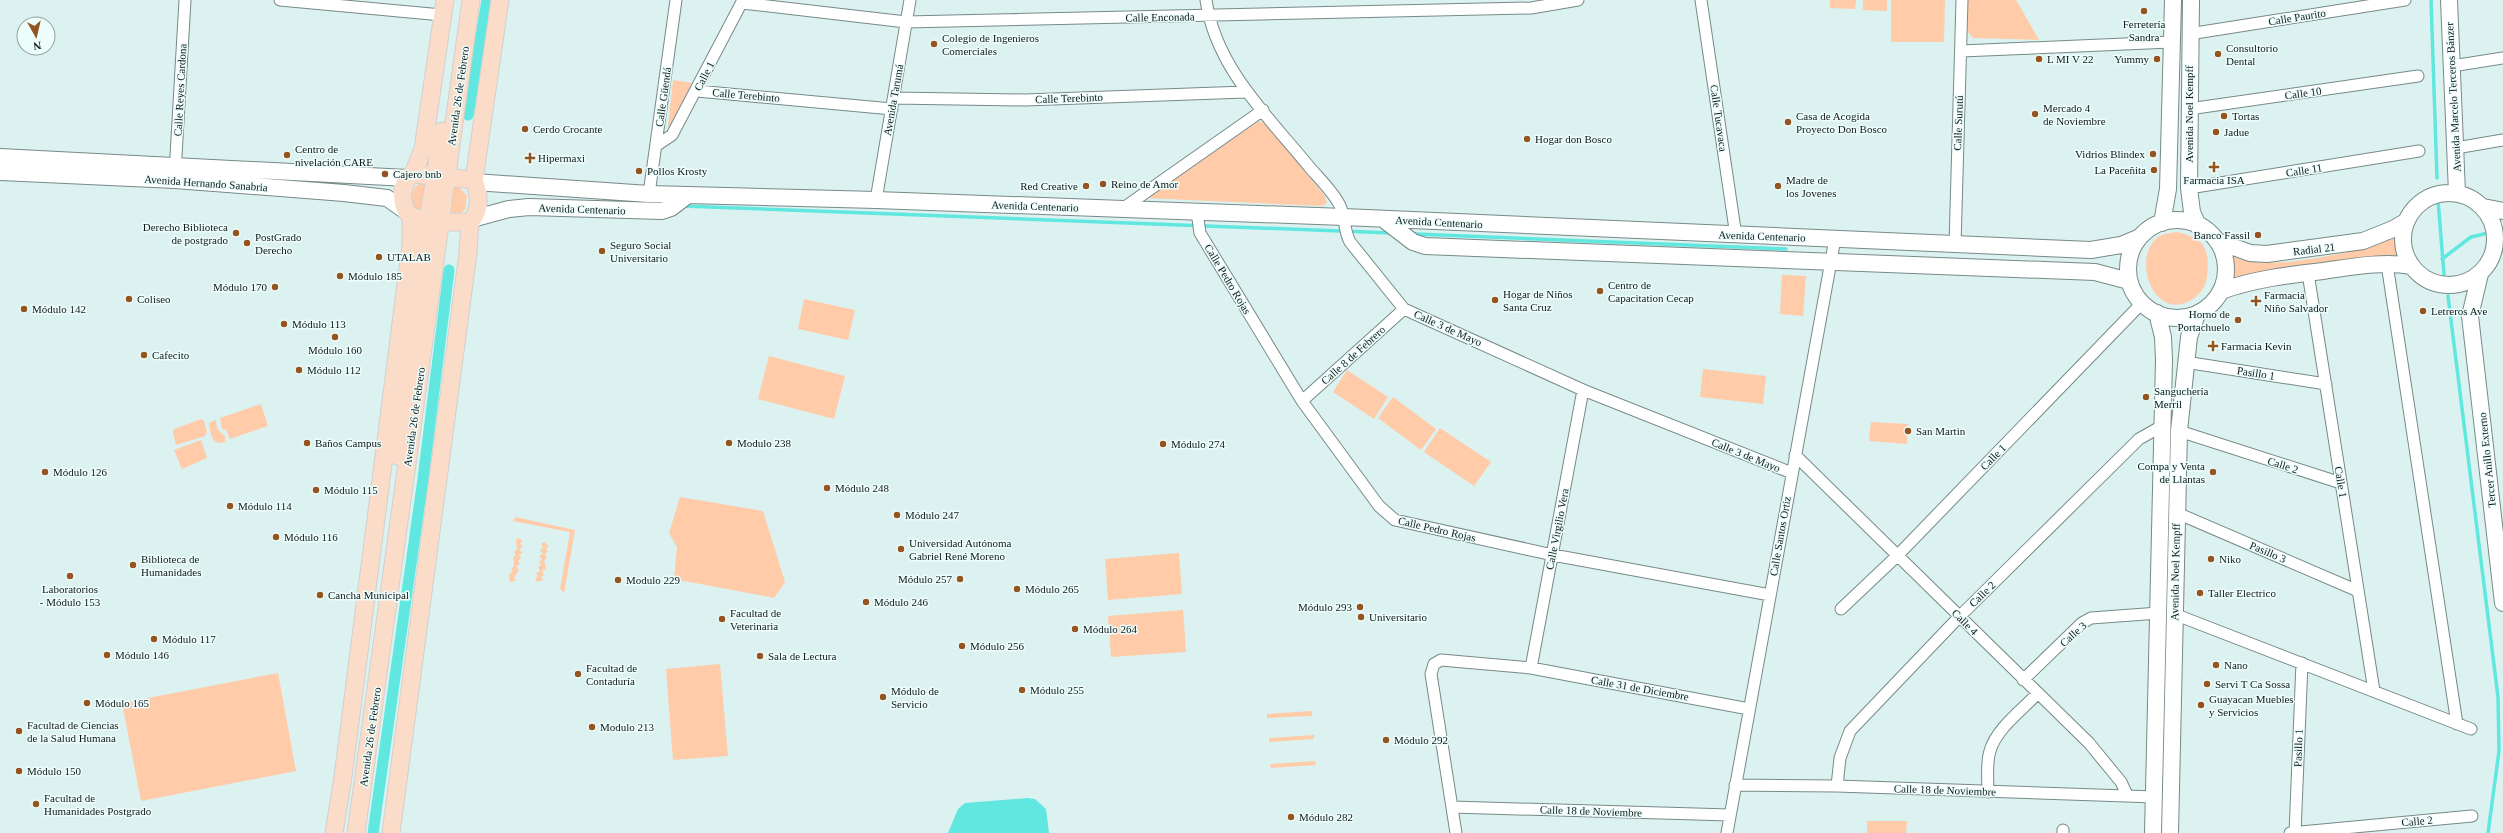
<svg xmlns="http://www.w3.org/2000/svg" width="2503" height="833" font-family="'Times New Roman',serif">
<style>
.green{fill:#ffcba8}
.water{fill:#60e7df}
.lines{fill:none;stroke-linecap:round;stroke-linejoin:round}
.stream{stroke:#60e7df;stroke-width:3.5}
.canal{stroke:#60e7df;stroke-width:11}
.street-casing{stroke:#768a88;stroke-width:13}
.secondary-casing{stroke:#768a88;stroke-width:18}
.primary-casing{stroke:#cfd1d1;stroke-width:19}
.street{stroke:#fff;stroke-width:11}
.secondary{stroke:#fff;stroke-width:16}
.primary{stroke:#fbdcc8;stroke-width:17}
.poi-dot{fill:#95541f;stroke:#edfefc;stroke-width:1.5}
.labels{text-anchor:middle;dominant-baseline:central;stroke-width:3;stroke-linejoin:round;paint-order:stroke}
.street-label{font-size:11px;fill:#111918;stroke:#edfefc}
.poi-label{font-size:11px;fill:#111918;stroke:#edfefc;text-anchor:start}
</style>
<rect width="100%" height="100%" fill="#dcf2f0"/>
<!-- green -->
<path class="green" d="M1830,0H1856L1855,9L1830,8Z
M1863,0H1887V11L1863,10Z
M1891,0H1945L1944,42H1891Z
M1967,0H2016L2039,40L1973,38L1968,32Z
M673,80L692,83L670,126L668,127Z
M1259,121L1266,124L1325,196L1327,203L1322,206L1144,198Z
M422,182L427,183L425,211L416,210C410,200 410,187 422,182Z
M452,186L460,188L467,196L465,210L457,215L448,214Z
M2177,232C2205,238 2210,249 2207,276C2206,287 2200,295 2191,300C2155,322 2131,260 2157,238C2163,233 2171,233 2177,232Z
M2397,236L2401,260L2234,279L2233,256C2264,274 2366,251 2397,236Z
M1782,275L1806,276L1803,316L1780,314Z
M804,299L855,310L848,340L798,329Z
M769,356L845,376L834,419L758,399Z
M1703,369L1766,376L1763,404L1700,397Z
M1347,370L1388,397L1374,419L1333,392Z
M1393,397L1436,429L1421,450L1378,418Z
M261,404L268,426L230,439L226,430L222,429L220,418Z
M201,419L204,421L207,432L205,436L176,445L173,433L174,429Z
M216,420L217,429L225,436V442C212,447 210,432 209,423Z
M1871,422L1908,424L1907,444L1869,441Z
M1440,428L1491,462L1474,486L1424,452Z
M201,440L207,458L182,469L174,450Z
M680,497L763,511L785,582L774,598L674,579L677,547L669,533Z
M515,517L575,530L564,593L560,589L570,532L513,521Z
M518,538L523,541L520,543L523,547L519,549L522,553L519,555L521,558L518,561L520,564L516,566L519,570L514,578L516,581L510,582L509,574L513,571L511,569L514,566L513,557L516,555L514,552L517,549L516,540Z
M544,542L549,546L546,548L548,552L545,554L547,558L544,560L546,569L542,571L544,575L541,577L543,580L537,582L535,579L538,576L536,573L540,571L538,567L541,565L539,562L542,559L539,556L543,554L540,550L543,548L541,544Z
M1179,553L1182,594L1108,600L1105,559Z
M1183,610L1186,652L1111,657L1108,616Z
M720,664L728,756L673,760L666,669Z
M278,673L296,771L141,801L122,703Z
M1312,711V716L1267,718V714Z
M1314,735V739L1269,742V738Z
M1315,761L1316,765L1271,768L1270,764Z
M1867,821H1907L1906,833H1867Z"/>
<!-- water -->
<path class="water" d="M1027,798L1035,799L1046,809L1049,833H948L958,809L965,803Z"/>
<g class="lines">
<!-- stream -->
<path class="stream" d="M2431,0L2437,178
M2438,200L2444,274
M683,206L1392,233
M1415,234L1786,249
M2442,259L2471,237L2488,233
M2448,296L2498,697L2499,751L2488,833"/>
<!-- canal -->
<path class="canal" d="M468,115L487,0
M373,833L423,479L449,270"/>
<!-- street casing -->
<g class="street-casing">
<path id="street" d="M280,0L442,15
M1206,0C1216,69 1269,117 1311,169C1320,179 1331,190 1338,202C1346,214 1343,230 1350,242L1404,309L1583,390L1792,473
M1701,0L1736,236
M742,3L906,22L1531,8L1578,0
M2189,34L2405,0
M1961,51L2171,42
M2452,66L2503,58
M697,91L892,109
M894,98L1025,100L1245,92
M2189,109L2418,76
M657,145L672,135L743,0
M2456,148L2503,140
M175,173L185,0
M2189,188L2419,151
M649,194L676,0
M876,200L910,0
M1122,209L1263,110
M1197,212L1200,233L1302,401L1379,506L1395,520L1553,555L1770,595
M1955,245L1962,0
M2387,264L2457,724
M2308,273L2374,691
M2185,362L2326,384
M1302,401L1404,309
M2179,431L2341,483
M1795,455L2089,743L2121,782L2127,795
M2177,513L2358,591
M1841,609L1897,556L2142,303
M2174,614L2471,729
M1531,668L1583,390
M2023,680L2082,623L2091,618L2159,613
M1735,785L1837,786L2155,797
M1837,786L1840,758L1850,731L1959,617L2139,439L2162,426
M1988,792C1988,779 1986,763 1990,751C1996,729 2021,711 2037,694
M1452,807L1730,815
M1456,833L1431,674L1434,664L1441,660L1531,668L1749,709
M1727,833L1835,239
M2063,833V830
M2290,833L2472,816
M2295,833L2302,663"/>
</g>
<!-- secondary casing -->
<g class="secondary-casing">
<path id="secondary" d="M2191,0L2189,188L2192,212L2198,226
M2449,0L2457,193
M0,157L407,178
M0,172L175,180L344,193L387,198L407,212
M475,182L649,194L876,200L1344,217L2091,250L2121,245L2140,237
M2403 239a46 46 0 1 1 92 0a46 46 0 1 1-92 0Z
M2483,207L2503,211
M472,219L509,209L529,207L662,211L671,208L688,195
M1383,219L1413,242L1425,246L2095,272L2129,281
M2128 269a49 49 0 1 1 98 0a49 49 0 1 1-98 0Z
M2162,223L2168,189L2173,0
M2217,241L2250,253L2267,254L2363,241L2393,229L2407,221
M2480,274L2470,316L2503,603
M2221,291C2254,279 2288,275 2323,271C2352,267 2382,261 2412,266
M2153,833L2164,360L2163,337L2157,313
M2170,833L2179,431L2189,337L2197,314"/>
</g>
<!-- primary casing -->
<g class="primary-casing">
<path id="primary" d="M413,174L423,149L445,0
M474,180L413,174C399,183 400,206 411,217L442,222H470C481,211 479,194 474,180L500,0
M397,456L424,247L442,131
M334,833L343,777L411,245V217
M356,833L471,0
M391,833L468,253L470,222"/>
</g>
<!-- street -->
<use href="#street" class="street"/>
<!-- secondary -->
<use href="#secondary" class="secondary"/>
<!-- primary -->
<use href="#primary" class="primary"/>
</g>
<!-- markers -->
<g class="poi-dot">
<circle cx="2144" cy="11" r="4"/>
<circle cx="934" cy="44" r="4"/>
<circle cx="2218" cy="54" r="4"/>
<circle cx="2039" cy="59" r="4"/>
<circle cx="2157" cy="59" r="4"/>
<circle cx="2035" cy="114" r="4"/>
<circle cx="2224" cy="116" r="4"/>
<circle cx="1788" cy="122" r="4"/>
<circle cx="525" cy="129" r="4"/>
<circle cx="2216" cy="132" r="4"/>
<circle cx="1527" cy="139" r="4"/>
<circle cx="2153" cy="154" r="4"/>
<circle cx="287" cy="155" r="4"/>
<path d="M528 152h4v4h4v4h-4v4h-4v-4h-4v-4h4z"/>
<path d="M2212 161h4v4h4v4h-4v4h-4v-4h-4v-4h4z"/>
<circle cx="2154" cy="170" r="4"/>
<circle cx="639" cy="171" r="4"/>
<circle cx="385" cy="174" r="4"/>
<circle cx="1103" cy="184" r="4"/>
<circle cx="1086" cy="186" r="4"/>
<circle cx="1778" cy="186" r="4"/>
<circle cx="236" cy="233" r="4"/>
<circle cx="2258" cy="235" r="4"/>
<circle cx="247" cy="243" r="4"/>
<circle cx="602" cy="251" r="4"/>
<circle cx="379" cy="257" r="4"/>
<circle cx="340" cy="276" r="4"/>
<circle cx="275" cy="287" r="4"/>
<circle cx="1600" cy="291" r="4"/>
<circle cx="129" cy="299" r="4"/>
<circle cx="1495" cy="300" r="4"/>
<path d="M2254 295h4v4h4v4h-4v4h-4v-4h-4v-4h4z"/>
<circle cx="24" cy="309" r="4"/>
<circle cx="2423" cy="311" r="4"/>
<circle cx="2238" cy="320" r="4"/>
<circle cx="284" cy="324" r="4"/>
<circle cx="335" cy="337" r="4"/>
<path d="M2211 340h4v4h4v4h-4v4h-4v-4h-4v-4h4z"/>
<circle cx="144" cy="355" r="4"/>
<circle cx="299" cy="370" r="4"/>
<circle cx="2146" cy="397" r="4"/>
<circle cx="1908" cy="431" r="4"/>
<circle cx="307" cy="443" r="4"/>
<circle cx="729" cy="443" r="4"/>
<circle cx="1163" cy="444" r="4"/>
<circle cx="45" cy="472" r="4"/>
<circle cx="2213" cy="472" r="4"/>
<circle cx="827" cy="488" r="4"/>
<circle cx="316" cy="490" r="4"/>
<circle cx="230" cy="506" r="4"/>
<circle cx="897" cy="515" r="4"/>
<circle cx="276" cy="537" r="4"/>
<circle cx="901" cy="549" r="4"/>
<circle cx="2211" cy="559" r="4"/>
<circle cx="133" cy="565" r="4"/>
<circle cx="70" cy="576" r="4"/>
<circle cx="960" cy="579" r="4"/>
<circle cx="618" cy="580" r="4"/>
<circle cx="1017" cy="589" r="4"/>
<circle cx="2200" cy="593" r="4"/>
<circle cx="320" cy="595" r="4"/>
<circle cx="866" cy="602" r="4"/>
<circle cx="1360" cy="607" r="4"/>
<circle cx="1361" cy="617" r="4"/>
<circle cx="722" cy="619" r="4"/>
<circle cx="1075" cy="629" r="4"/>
<circle cx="154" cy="639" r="4"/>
<circle cx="962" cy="646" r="4"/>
<circle cx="107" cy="655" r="4"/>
<circle cx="760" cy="656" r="4"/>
<circle cx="2216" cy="665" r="4"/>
<circle cx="578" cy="674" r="4"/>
<circle cx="2207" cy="684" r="4"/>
<circle cx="1022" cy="690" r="4"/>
<circle cx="883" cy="697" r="4"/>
<circle cx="87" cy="703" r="4"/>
<circle cx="2201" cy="705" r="4"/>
<circle cx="592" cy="727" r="4"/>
<circle cx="19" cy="731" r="4"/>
<circle cx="1386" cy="740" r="4"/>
<circle cx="19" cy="771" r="4"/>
<circle cx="36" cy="804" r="4"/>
<circle cx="1291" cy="817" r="4"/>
</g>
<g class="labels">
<!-- street labels -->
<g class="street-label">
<text transform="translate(1160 17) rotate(-1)">Calle Enconada</text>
<text transform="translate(2297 17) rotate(-9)">Calle Paurito</text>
<text transform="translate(704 76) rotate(-63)">Calle 1</text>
<text transform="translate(180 90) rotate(-87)">Calle Reyes Cardona</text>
<text transform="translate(2303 93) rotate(-8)">Calle 10</text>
<text transform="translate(746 95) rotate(5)">Calle Terebinto</text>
<text transform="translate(458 96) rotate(-82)">Avenida 26 de Febrero</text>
<text transform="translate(663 97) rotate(-82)">Calle Güendá</text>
<text transform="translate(2453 97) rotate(-93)">Avenida Marcelo Terceros Bánzer</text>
<text transform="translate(1069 98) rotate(-2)">Calle Terebinto</text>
<text transform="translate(893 100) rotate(-80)">Avenida Tarumá</text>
<text transform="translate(2189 114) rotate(-90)">Avenida Noel Kempff</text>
<text transform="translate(1719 118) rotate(82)">Calle Tucavaca</text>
<text transform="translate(1958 123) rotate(-88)">Calle Surutú</text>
<text transform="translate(2304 170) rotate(-9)">Calle 11</text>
<text transform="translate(206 183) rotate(4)">Avenida Hernando Sanabria</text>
<text transform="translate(1035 206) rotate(2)">Avenida Centenario</text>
<text transform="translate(582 209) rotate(2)">Avenida Centenario</text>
<text transform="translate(1439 222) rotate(3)">Avenida Centenario</text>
<text transform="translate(1762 236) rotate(2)">Avenida Centenario</text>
<text transform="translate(2314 249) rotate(-7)">Radial 21</text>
<text transform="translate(1228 279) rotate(59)">Calle Pedro Rojas</text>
<text transform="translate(1448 328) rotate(24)">Calle 3 de Mayo</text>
<text transform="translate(1353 355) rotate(-42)">Calle 8 de Febrero</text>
<text transform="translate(2256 373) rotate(9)">Pasillo 1</text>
<text transform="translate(414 417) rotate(-82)">Avenida 26 de Febrero</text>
<text transform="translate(1746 455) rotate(22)">Calle 3 de Mayo</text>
<text transform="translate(1993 457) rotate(-46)">Calle 1</text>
<text transform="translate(2487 460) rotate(-96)">Tercer Anillo Externo</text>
<text transform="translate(2283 465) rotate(18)">Calle 2</text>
<text transform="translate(2341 482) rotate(81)">Calle 1</text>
<text transform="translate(1437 529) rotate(13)">Calle Pedro Rojas</text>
<text transform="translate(1557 529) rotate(-79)">Calle Virgilio Vera</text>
<text transform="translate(1780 536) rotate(-80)">Calle Santos Ortiz</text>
<text transform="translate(2268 552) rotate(23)">Pasillo 3</text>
<text transform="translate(2175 572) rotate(-89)">Avenida Noel Kempff</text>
<text transform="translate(1982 594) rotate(-44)">Calle 2</text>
<text transform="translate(1965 622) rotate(45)">Calle 4</text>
<text transform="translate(2073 634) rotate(-42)">Calle 3</text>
<text transform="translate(1640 688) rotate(10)">Calle 31 de Diciembre</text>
<text transform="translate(370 737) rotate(-82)">Avenida 26 de Febrero</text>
<text transform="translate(2298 748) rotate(-88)">Pasillo 1</text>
<text transform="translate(1945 790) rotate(2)">Calle 18 de Noviembre</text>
<text transform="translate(1591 811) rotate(2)">Calle 18 de Noviembre</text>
<text transform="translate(2417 821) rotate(-5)">Calle 2</text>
</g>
<!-- poi labels -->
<g class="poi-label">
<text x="2144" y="24" text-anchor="middle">Ferretería<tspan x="2144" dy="13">Sandra</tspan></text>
<text x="942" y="38">Colegio de Ingenieros<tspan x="942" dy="13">Comerciales</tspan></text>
<text x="2226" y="48">Consultorio<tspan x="2226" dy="13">Dental</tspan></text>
<text x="2047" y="59">L MI V 22</text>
<text x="2149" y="59" text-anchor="end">Yummy</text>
<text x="2043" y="108">Mercado 4<tspan x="2043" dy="13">de Noviembre</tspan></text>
<text x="1796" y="116">Casa de Acogida<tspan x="1796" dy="13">Proyecto Don Bosco</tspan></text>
<text x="2232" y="116">Tortas</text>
<text x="533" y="129">Cerdo Crocante</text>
<text x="2224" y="132">Jadue</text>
<text x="1535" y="139">Hogar don Bosco</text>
<text x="295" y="149">Centro de<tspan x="295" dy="13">nivelación CARE</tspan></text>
<text x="2145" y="154" text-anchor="end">Vidrios Blindex</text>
<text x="538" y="158">Hipermaxi</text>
<text x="2146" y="170" text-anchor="end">La Paceñita</text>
<text x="647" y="171">Pollos Krosty</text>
<text x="393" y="174">Cajero bnb</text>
<text x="1786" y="180">Madre de<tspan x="1786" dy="13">los Jovenes</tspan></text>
<text x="2214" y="180" text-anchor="middle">Farmacia ISA</text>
<text x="1111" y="184">Reino de Amor</text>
<text x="1078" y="186" text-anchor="end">Red Creative</text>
<text x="228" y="227" text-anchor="end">Derecho Biblioteca<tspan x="228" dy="13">de postgrado</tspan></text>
<text x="2250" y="235" text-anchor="end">Banco Fassil</text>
<text x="255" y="237">PostGrado<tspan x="255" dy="13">Derecho</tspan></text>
<text x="610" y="245">Seguro Social<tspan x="610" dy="13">Universitario</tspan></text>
<text x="387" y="257">UTALAB</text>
<text x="348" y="276">Módulo 185</text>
<text x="1608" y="285">Centro de<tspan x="1608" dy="13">Capacitation Cecap</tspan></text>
<text x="267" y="287" text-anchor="end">Módulo 170</text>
<text x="1503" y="294">Hogar de Niños<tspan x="1503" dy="13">Santa Cruz</tspan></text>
<text x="2264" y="295">Farmacia<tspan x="2264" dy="13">Niño Salvador</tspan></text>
<text x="137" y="299">Coliseo</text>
<text x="32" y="309">Módulo 142</text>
<text x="2431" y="311">Letreros Ave</text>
<text x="2230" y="314" text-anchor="end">Horno de<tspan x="2230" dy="13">Portachuelo</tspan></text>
<text x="292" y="324">Módulo 113</text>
<text x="2221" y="346">Farmacia Kevin</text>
<text x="335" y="350" text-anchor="middle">Módulo 160</text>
<text x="152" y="355">Cafecito</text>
<text x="307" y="370">Módulo 112</text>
<text x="2154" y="391">Sanguchería<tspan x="2154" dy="13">Merril</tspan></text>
<text x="1916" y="431">San Martin</text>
<text x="315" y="443">Baños Campus</text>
<text x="737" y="443">Modulo 238</text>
<text x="1171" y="444">Módulo 274</text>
<text x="2205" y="466" text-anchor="end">Compa y Venta<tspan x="2205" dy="13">de Llantas</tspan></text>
<text x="53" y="472">Módulo 126</text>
<text x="835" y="488">Módulo 248</text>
<text x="324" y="490">Módulo 115</text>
<text x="238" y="506">Módulo 114</text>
<text x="905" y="515">Módulo 247</text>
<text x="284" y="537">Módulo 116</text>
<text x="909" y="543">Universidad Autónoma<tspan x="909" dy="13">Gabriel René Moreno</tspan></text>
<text x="141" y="559">Biblioteca de<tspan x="141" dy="13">Humanidades</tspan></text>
<text x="2219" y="559">Niko</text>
<text x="952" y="579" text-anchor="end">Módulo 257</text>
<text x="626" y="580">Modulo 229</text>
<text x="70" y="589" text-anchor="middle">Laboratorios<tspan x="70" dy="13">- Módulo 153</tspan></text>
<text x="1025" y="589">Módulo 265</text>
<text x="2208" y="593">Taller Electrico</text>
<text x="328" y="595">Cancha Municipal</text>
<text x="874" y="602">Módulo 246</text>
<text x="1352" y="607" text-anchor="end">Módulo 293</text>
<text x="730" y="613">Facultad de<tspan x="730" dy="13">Veterinaria</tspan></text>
<text x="1369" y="617">Universitario</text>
<text x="1083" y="629">Módulo 264</text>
<text x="162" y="639">Módulo 117</text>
<text x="970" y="646">Módulo 256</text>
<text x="115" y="655">Módulo 146</text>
<text x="768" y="656">Sala de Lectura</text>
<text x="2224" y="665">Nano</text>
<text x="586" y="668">Facultad de<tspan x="586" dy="13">Contaduría</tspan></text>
<text x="2215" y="684">Servi T Ca Sossa</text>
<text x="1030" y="690">Módulo 255</text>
<text x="891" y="691">Módulo de<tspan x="891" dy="13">Servicio</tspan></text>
<text x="2209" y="699">Guayacan Muebles<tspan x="2209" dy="13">y Servicios</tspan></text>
<text x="95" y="703">Módulo 165</text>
<text x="27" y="725">Facultad de Ciencias<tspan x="27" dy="13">de la Salud Humana</tspan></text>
<text x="600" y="727">Modulo 213</text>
<text x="1394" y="740">Módulo 292</text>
<text x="27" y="771">Módulo 150</text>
<text x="44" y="798">Facultad de<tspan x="44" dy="13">Humanidades Postgrado</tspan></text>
<text x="1299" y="817">Módulo 282</text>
</g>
</g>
<!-- north arrow -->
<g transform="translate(36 36) rotate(172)"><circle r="19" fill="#edfefc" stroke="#95a2a1"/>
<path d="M0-3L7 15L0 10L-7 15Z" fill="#95541f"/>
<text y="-6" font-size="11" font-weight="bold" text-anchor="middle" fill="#111918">N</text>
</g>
</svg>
